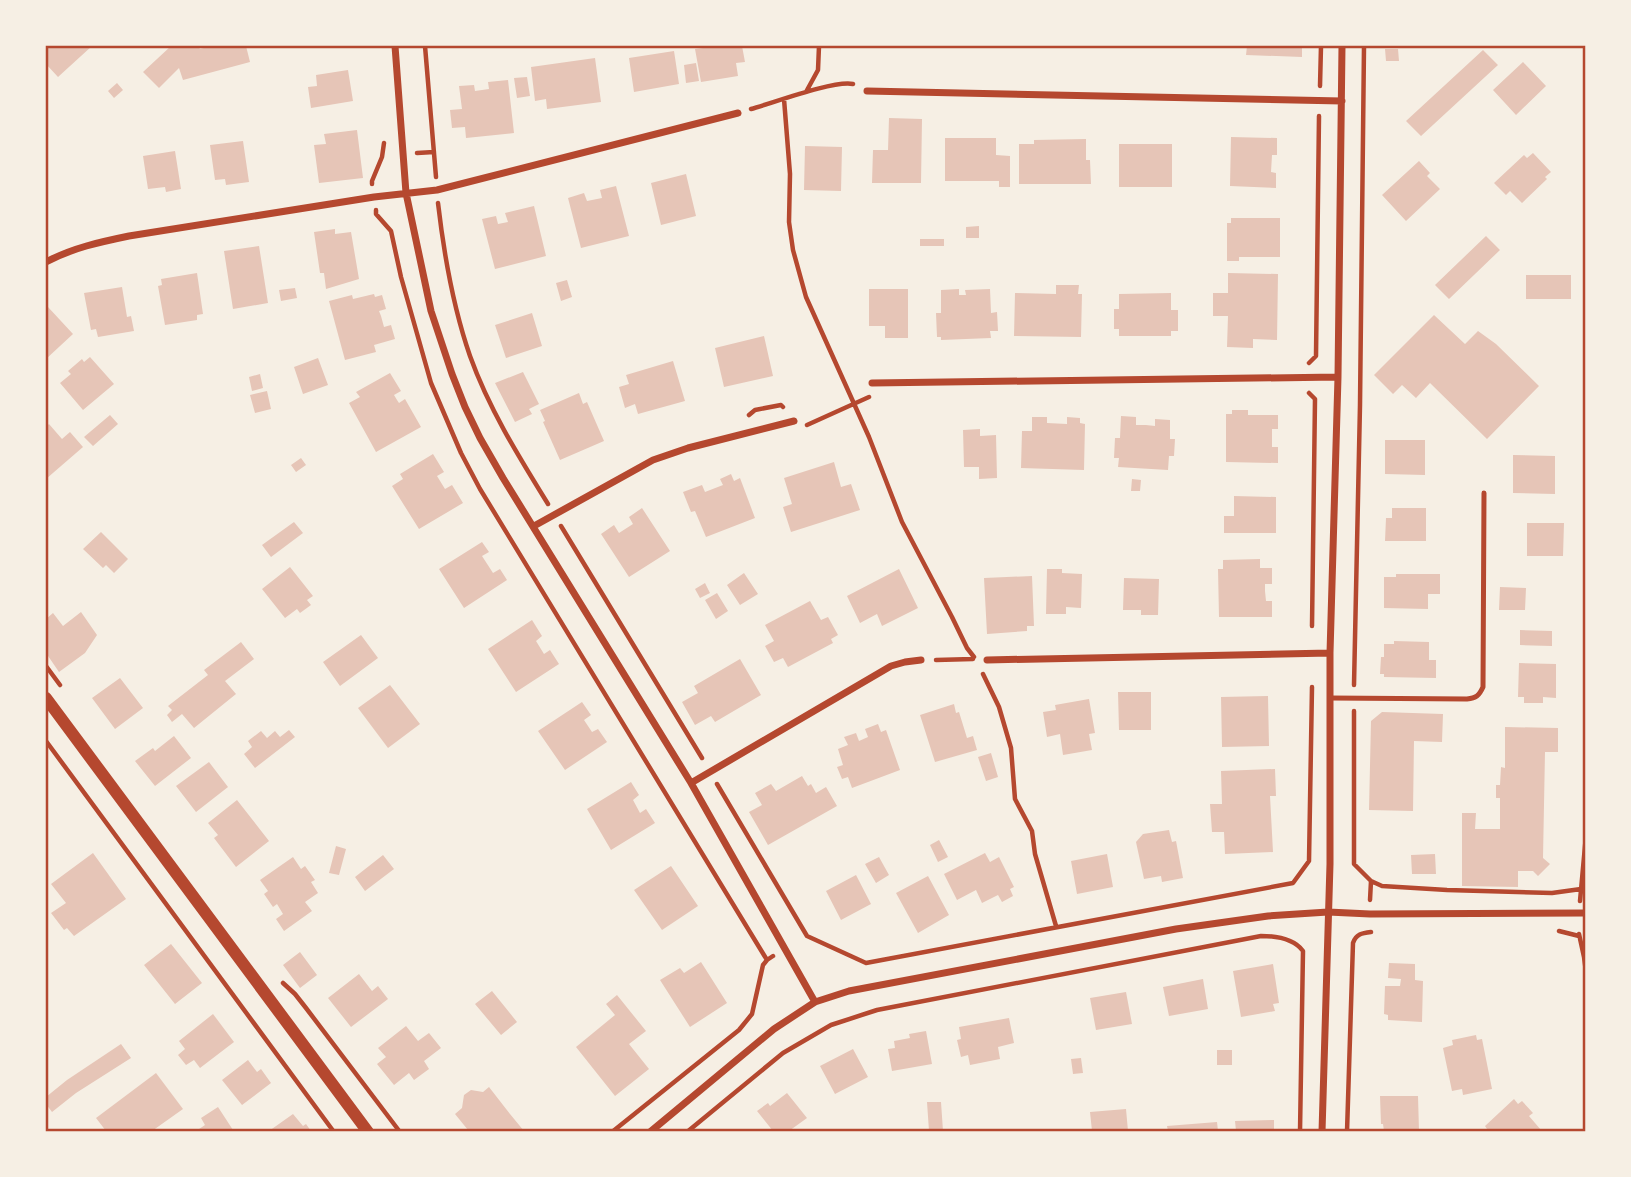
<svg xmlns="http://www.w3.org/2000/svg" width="1631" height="1177" font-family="Raleway,sans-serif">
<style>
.building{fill:#e6c5b7}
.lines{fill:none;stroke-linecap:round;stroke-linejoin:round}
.path{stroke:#b5482f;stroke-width:4.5}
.service{stroke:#b5482f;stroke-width:5}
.minor{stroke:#b5482f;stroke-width:7}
.tertiary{stroke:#b5482f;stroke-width:12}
.neatline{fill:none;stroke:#b5482f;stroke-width:2.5}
</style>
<rect width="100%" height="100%" fill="#f6efe4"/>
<!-- building -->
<path class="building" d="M46,46H92L58,77L46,64Z
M171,46H203L199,49L213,46H246L250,62L183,80L179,68L159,88L143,72Z
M719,46H742L745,62L736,63L738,76L701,82L695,49Z
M1247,46H1302V57L1246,55Z
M1385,49H1398L1399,61H1386Z
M1483,50L1498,65L1421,136L1406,121Z
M674,51L679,84L634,92L629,58Z
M595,58L601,102L547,109L546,99L535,101L531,67Z
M1523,62L1546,86L1516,115L1493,90Z
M696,63L699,81L686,83L684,65Z
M348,70L353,101L311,108L308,87L317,86L316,75Z
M527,77L530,96L517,98L514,78Z
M508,80L514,133L466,138L465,127L452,128L450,110L462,109L459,86L474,85L475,91L489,89L488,82Z
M117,83L123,90L114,98L108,91Z
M889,118L922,119L921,183H872L873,150H888Z
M357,130L363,178L319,183L314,145L326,144L324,134Z
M1231,137L1277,138V155H1272L1271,172L1276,173V188L1230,186Z
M945,138H996V155L1010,156V187H999V181H945Z
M1086,139V160H1090L1091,184H1019V144H1034V140Z
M243,141L249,182L226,185L225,179L215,180L210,145Z
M1119,144H1172V187H1119Z
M805,146L842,147L841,191L804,190Z
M175,151L181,189L166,192L165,187L148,189L143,156Z
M1533,153L1551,172L1545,177L1547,179L1522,203L1510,191L1506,195L1494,183L1524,155L1527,158Z
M1419,161L1430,173L1427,176L1440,189L1406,221L1382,195Z
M686,174L696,216L661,225L651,183Z
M616,186L629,236L581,248L568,198L584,193L587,201L602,198L600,190Z
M534,206L546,256L495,269L482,219L496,216L498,224L508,222L505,213Z
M1231,218H1280V257H1239V261H1227V223H1231Z
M979,226V238H966V227Z
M335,229V234L351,232L359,279L326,289L324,273H320L314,232Z
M1486,236L1500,250L1449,299L1435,285Z
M920,239H944V246H920Z
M259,246L268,303L233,309L224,251Z
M197,273L203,314L197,315V320L165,325L158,286L162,285L161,279Z
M1228,273L1278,274L1277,340L1253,339V348L1227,347L1228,316H1213V293H1228Z
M1526,275H1571V299H1526Z
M567,280L572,297L561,301L556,283Z
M1056,285H1079L1078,294H1082L1081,337L1014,336L1015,293L1056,294Z
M122,287L127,317L131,316L134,331L98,337L96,329L91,330L84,293Z
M295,288L297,298L281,301L279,290Z
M869,289H908V338H885V326H869Z
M959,289V295H966L965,290L990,289L991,313L997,312L998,331H990L991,338L941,340V337H937L936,313H941V290Z
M1171,293V310H1178V331H1171V336H1119V329H1114V309H1119V294Z
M374,294L375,297L382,295L386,309L379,311L381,316L384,327L391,325L395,339L374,345L376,352L345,360L329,301L352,295L353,299Z
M48,307L73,334L46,359V309Z
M532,313L542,346L506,358L495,325Z
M1434,315L1465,344L1478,331L1496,344L1539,386L1487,439L1430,383L1416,398L1402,385L1393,394L1374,375Z
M764,336L773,376L724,387L715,348Z
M90,357L114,384L83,410L60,383L71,374L68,371L82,359L84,362Z
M318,358L328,385L303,394L294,367Z
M673,361L685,401L638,414L635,404L625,408L619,387L629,384L626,375Z
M523,372L539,404L529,409L532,414L515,422L495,383Z
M390,373L401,391L394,395L397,400L399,403L405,399L421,427L376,452L349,403L360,397L356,392Z
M260,374L263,388L252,391L249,377Z
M267,391L271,409L255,413L250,395Z
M579,393L583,404L587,402L604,441L560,460L543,422L545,421L540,410Z
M1232,410H1248V415H1278V429H1272V447H1278V463L1226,462V414H1232Z
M110,415L118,424L93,446L84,437Z
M1121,416L1136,417V425H1146L1155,426V419L1170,420V439H1175L1174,456H1169L1168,470L1118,467L1119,458H1114L1115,438H1120Z
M1032,417H1047V423L1067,424V417L1080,418V423L1085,424L1084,470L1021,468L1022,431H1032Z
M49,424L62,439L70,432L83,447L46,479V427Z
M980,429V436L996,435L997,478L979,479V467H964L963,430Z
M1385,440H1425V475L1385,474Z
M433,454L444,472L437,476L445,489L452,485L463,503L419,529L392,486L403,479L400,474Z
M1513,455L1555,456V494L1513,493Z
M301,458L306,465L296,472L291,465Z
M834,462L841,487L851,484L860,510L791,532L783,507L792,504L784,478Z
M731,474L734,481L740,478L755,518L706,537L695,511L691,512L683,492L702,485L705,492L723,485L720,479Z
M1132,479L1141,480L1140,491H1131Z
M1234,496L1276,497V533H1224V516H1234Z
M642,508L670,551L629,577L601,534L614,525L619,533L633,524L629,517Z
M1392,508H1426V541H1385L1386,518H1392Z
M294,522L303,533L271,557L262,545Z
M1527,523H1564L1563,556H1527Z
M101,532L128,559L114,573L106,565L103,568L83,549Z
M482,542L489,552L482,556L493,573L500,569L507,580L464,608L439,569Z
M1260,559V568H1272V584H1265V591L1266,601H1272V617H1219L1218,569H1223V560Z
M290,567L313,596L307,600L311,605L300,613L297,609L285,618L262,589Z
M899,569L918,608L882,626L877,614L860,623L847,596Z
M1047,569H1062V573L1082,574L1081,608L1066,607V614H1046Z
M744,573L758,594L740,605L727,585Z
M1396,574H1440V594H1428V609L1384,608V577H1396Z
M1032,576L1034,626H1027V631L987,634L984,578Z
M1124,578L1159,579L1158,615H1141V610H1123Z
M705,583L710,593L700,598L695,589Z
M1500,587L1526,588L1525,610H1499Z
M717,593L728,611L716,619L705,600Z
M810,601L821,620L828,617L838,635L831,639L833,643L788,667L783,658L774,662L765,646L774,641L765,625Z
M81,612L97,635L85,653L59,672L46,653V619L53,613L63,626Z
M532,620L542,636L536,641L544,654L550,650L559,664L516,692L488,649Z
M1520,630L1552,631V646L1520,645Z
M361,635L378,658L340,686L323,662Z
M1394,641L1429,642V660H1436V678L1384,677V674H1380L1381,657H1384V644H1394Z
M241,642L254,659L225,681L236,694L194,728L182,714L172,722L167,715L172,710L168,706L208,675L204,670Z
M740,659L761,695L715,722L711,716L695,725L682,702L698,693L694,686Z
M1519,663L1556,664V698L1543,697V703H1524V697H1518Z
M120,678L143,708L115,729L92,698Z
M390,685L420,724L388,748L358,708Z
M1118,692H1151V730H1119Z
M1268,696L1269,746L1222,747L1221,697Z
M1089,699L1095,733L1089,734L1092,750L1063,755L1060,734L1047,737L1043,712L1056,710L1055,705Z
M582,702L591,715L584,720L592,732L598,729L607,742L565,770L538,731Z
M954,704L956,713L959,712L967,738L973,736L977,750L935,762L920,715Z
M1382,712L1443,714L1442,742L1414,741L1413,811L1369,810L1371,721Z
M878,724L881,732L886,730L900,770L852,788L848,777L842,779L837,767L843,765L838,749L848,745L844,737L856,733L859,741L868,737L865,729Z
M1505,727L1558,728V752H1545L1543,858L1550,864L1538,876L1533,871H1518V887L1462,886V813H1476L1475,829H1500V798H1496V785H1500L1501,767L1505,768Z
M289,730L295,737L255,768L244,754L252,747L248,741L261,731L267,738L275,731L280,737Z
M174,736L191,758L155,786L135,761L153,748L155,751Z
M991,753L998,777L986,781L978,757Z
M209,762L228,787L196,812L176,786Z
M1275,769L1276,796H1270L1273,852L1225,854L1224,832H1212L1210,804H1222L1221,771Z
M802,776L808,786L811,784L816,793L826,787L837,806L768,845L749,812L762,805L755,793L771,784L776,791Z
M631,782L639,795L633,800L640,813L646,809L655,823L611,850L587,809Z
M237,800L269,841L236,867L214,838L218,835L208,823Z
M1169,830L1172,842L1176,841L1183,878L1162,882L1161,876L1144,879L1136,842L1143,834Z
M939,840L948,857L938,862L930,845Z
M336,846L346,849L339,875L329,873Z
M93,853L126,899L74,936L67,928L64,930L51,913L66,903L51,884Z
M985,853L990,862L999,857L1014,887L1010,889L1013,896L1002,902L998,895L982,903L976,890L957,900L944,874Z
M1107,854L1113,887L1077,894L1071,861Z
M1435,854L1436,874H1412L1411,855Z
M383,855L394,869L365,891L355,877Z
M293,857L301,869L305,866L315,880L311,882L318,893L305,902L312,911L284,931L276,919L283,914L277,904L273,907L264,894L268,891L260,880Z
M879,857L889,875L876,883L865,864Z
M671,866L698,906L662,930L634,890Z
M856,875L871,904L841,920L826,891Z
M928,876L949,915L918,933L896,893Z
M171,944L202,983L175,1004L144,965Z
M300,952L317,975L300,988L283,965Z
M701,962L727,1003L690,1027L660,980L680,968L684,973Z
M1389,963L1415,964V980L1423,981L1422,1022L1388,1020V1015L1384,1014L1385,986H1400L1401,979L1388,978Z
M1273,964L1279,1003L1273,1004L1275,1011L1241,1017L1233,971Z
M359,974L372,991L378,986L388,999L351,1027L328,998Z
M1203,979L1208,1009L1169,1016L1163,987Z
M492,991L517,1022L501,1035L475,1004Z
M1126,992L1132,1024L1096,1030L1090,998Z
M617,995L646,1031L629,1044L649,1069L615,1096L576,1047L615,1015L606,1004Z
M213,1014L234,1042L200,1068L194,1060L186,1065L178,1055L185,1049L179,1041Z
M1009,1018L1014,1043L998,1047L1000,1059L970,1065L968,1055L961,1057L957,1040L961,1039L959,1027Z
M406,1026L418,1041L429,1033L441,1048L424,1061L429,1069L414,1080L409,1073L394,1085L377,1064L386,1057L378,1048Z
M926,1031L932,1064L892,1071L888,1049L895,1048L894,1041L910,1038L909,1034Z
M1476,1035L1477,1040L1482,1039L1492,1089L1463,1095L1462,1089L1452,1091L1443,1048L1453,1045L1452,1040Z
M121,1044L131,1058L76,1093L52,1112L46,1104V1097L67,1080Z
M853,1049L868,1077L835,1094L820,1066Z
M1217,1050H1232V1065H1217Z
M1081,1058L1083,1073L1073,1074L1071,1059Z
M248,1060L257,1072L261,1069L271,1083L242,1105L222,1080Z
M156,1073L183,1109L152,1131H106L96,1118Z
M489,1087L510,1114L524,1131H466L468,1130L455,1114L462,1108L464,1095L471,1090L483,1092Z
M787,1093L807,1118L789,1131H773L757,1111L768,1103L770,1106Z
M1380,1096H1418L1419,1131H1384L1383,1124H1381Z
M1514,1099L1518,1104L1522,1101L1533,1113L1529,1116L1541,1130L1539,1131H1484L1487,1129L1485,1126Z
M927,1102H941L943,1131H929Z
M218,1107L233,1130L231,1131H196L205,1125L201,1118Z
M1126,1109L1128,1131H1092L1090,1112Z
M293,1114L303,1126L306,1124L311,1131H269Z
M1274,1120V1131H1236L1235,1121Z
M1217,1122L1218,1131H1168L1167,1126Z"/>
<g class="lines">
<!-- path -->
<path class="path" d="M425,46L436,177
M1320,86L1321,46
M806,92L818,70L819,46
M784,99L790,174L789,222L793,250L806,297L869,437L902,522L952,617L967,648L974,657
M751,109C773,103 834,80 853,84
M417,153L434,152
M372,184V181L382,157L384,143
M438,203C444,255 453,307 470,356C489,409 519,457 548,504
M376,210V214L391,231L401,277L431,383L461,453L480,489L767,960L773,956
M1309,363L1316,356L1319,116
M1309,393L1315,399L1312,626
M749,415L755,410L781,405L783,407
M807,425L869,397
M561,526L702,758
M936,660L973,659
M46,666L60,685
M983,674L999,707L1011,748L1015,799L1032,831L1035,854L1056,926
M1354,685L1360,405L1364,46
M1354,711V864L1371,881L1382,886L1447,890L1552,893L1581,889
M46,741L334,1132
M717,784L807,936L866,963L1293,883L1309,861L1312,687
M1370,900L1371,881
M1580,901L1586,835
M1559,931L1579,936
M1579,934L1584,957L1586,972
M283,983L295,994L306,1008L400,1132
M612,1132L739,1030L752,1014L763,965L767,960
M687,1132L783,1053L831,1025L877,1010L1261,936C1275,936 1294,939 1303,951L1300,1132
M1347,1132L1353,943C1356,934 1362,933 1371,932"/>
<!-- service -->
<path class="service" d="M1330,698L1467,699C1476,698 1479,696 1483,687L1484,493"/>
<!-- minor -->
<path class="minor" d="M395,46L406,193L431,311L452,374L465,407L480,438L503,478L691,783L815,1002
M867,91L1342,101
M46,262C72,248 100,242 129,236L374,197L437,190L738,113
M872,383L1338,377
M534,526L653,460L688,448L794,421
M987,660L1330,653
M691,783L891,666L905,662L921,660
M650,1132L774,1029L815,1002L849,991L1176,929L1268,916L1328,912L1370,914L1586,913
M1322,1132L1330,864V653L1338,377L1342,46"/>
<!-- tertiary -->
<path class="tertiary" d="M46,698L368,1132"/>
</g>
<!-- border -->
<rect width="1631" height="1177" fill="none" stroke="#f6efe4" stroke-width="94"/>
<rect x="47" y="47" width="1537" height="1083" class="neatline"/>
</svg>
